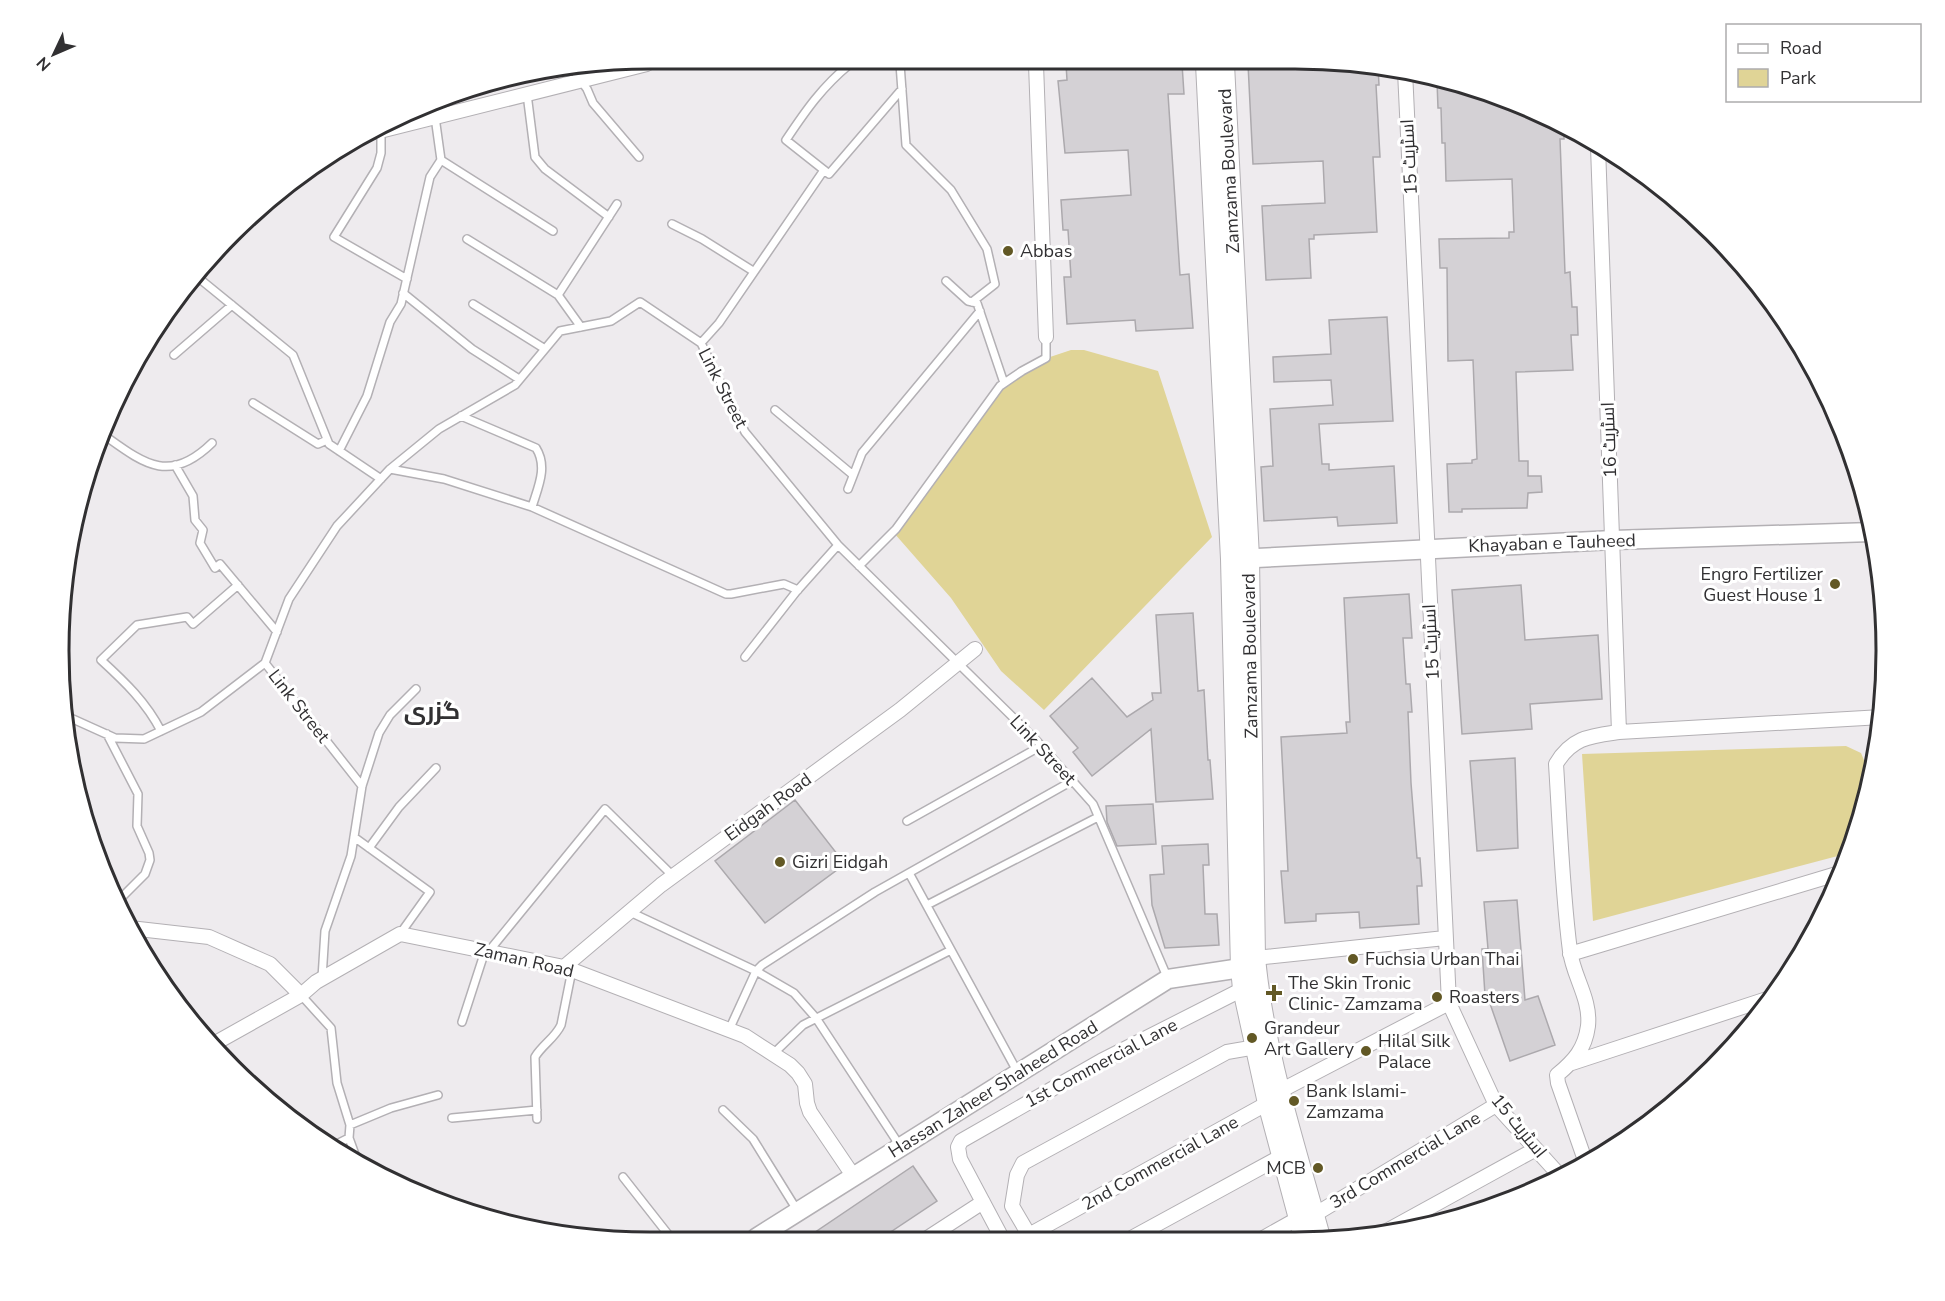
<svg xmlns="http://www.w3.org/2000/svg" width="1945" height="1301" font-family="'Nunito Sans',Cairo,sans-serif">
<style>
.green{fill:#e0d496}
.building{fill:#d4d1d5;stroke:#aca9ad;stroke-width:1.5}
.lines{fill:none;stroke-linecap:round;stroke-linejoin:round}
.service-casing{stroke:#b3b0b4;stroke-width:10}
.minor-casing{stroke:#b3b0b4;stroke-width:16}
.tertiary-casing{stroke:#b3b0b4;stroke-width:21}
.secondary-casing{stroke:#b3b0b4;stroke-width:22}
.service{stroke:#fff;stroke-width:7}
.minor{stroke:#fff;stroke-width:14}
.tertiary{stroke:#fff;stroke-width:18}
.secondary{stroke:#fff;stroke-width:20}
.poi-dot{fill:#625825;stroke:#fff;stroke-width:2}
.labels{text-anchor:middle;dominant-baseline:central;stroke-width:6;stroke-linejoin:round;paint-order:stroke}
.street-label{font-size:18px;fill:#313032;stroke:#fff}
.poi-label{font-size:18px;fill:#313032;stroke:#fff;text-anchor:start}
.district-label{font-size:24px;font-weight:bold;fill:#313032;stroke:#fff}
.rim{fill:none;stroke:#313032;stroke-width:3}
</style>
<rect width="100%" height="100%" fill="#eeebee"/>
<!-- green -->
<path class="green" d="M1071,350H1084L1158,371L1212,537L1044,710L1001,671L951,598L894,533L1000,386L1038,361Z
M1846,746L1861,753L1870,775L1855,841L1849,853L1593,921L1582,754Z"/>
<!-- building -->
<path class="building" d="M1066,64H1182L1184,94H1168L1180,275L1189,274L1193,328L1136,331L1135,320L1067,324L1064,277H1071L1068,230H1063L1061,200L1131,195L1128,150L1065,153L1058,81L1067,80Z
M1248,64L1378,65L1379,85H1376L1380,157H1373L1377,232L1314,235V239H1309L1311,278L1266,280L1262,206L1325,203L1323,161L1253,164Z
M1437,81H1447L1484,90L1556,119L1564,124V139H1560L1565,273L1570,272L1572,307H1577L1578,335H1571L1573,370L1516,372L1519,461H1528V476H1541L1542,492L1528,493L1527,508L1462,509V512H1449L1447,464L1472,463V460L1477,459L1473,360L1448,361L1447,268H1440L1439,239L1509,238V232H1514L1512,179L1446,181L1445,143H1442L1441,108H1438Z
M1387,317L1393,421L1319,424L1322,464H1329V470L1394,466L1397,523L1338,526L1337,517L1264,521L1261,467L1273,466L1270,409L1333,405L1331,380L1274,382L1273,357L1331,354L1329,320Z
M1521,585L1525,640L1598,635L1602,699L1530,704L1532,729L1462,734L1452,590Z
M1409,594L1412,638H1403L1406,684H1410L1412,712H1408L1411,783L1417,858H1420L1422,886H1417L1419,924L1360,928L1359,912L1316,914V921L1285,923L1281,871H1288L1281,737L1347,733L1346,722H1350L1344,598Z
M1193,613L1198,691L1204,690L1208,760H1210L1213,799L1156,802L1151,729L1092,776L1073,752L1078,748L1050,716L1092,678L1127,717L1153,700L1152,693H1161L1156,615Z
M1515,758L1518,848L1477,851L1470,761Z
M795,800L845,864L765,923L715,861Z
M1153,804L1156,844L1117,846L1107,822L1106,806Z
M1208,844L1209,865H1203L1205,914H1217L1219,945L1165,948L1152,905L1150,875L1164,874L1162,846Z
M1517,900L1525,1000L1538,996L1555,1045L1510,1061L1487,995H1485L1482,949H1488L1484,902Z
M913,1166L937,1201L880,1239H805Z"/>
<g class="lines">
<!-- service casing -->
<g class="service-casing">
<path id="service" d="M850,64C822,87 806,110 786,140L829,174L902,89
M900,64L906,145L951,190L987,249L995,284L972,302
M581,81L587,89L593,103L639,157
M527,94L535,157L545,169L609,217
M381,130V153L377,168L334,237L407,279
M441,160L553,231
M672,224L702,239L753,271
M467,239L558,295L581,327
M195,275L293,355L329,444L381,479
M946,281L968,301L977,303L1004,383
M403,293L472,349L519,379
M558,295L617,204
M473,304L545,349
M701,343L719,323L824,170
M174,355L232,305
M253,403L318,444L327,440
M775,410L853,475
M461,416L536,448C548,467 538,487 532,507
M101,433C142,462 168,486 212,443
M339,451L367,396L390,322L401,304L430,177L441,160L435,117
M175,465L193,496L195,520L203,530L200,543L215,568L220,564L277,632
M390,469L444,479L532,507L726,594H731L784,584L798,590
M848,489L862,453L980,311
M859,566L896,529L1000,386L1022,371L1046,358V337
M745,657L796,592L838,545
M64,715L115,738L144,739L201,712L265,663
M161,731C146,702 125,682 101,660L137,625L187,617L193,624L238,585
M107,734L138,794L137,826L149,853L150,860L145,874L119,900
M362,786L265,663L289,599L337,526L390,469L439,429L515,385L560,331L611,321L640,302L701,343L745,432L838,545L1037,741L1093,804L1168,979
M907,821L1041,746
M354,837L430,892L400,934
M369,848L399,807L436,768
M909,873L1017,1071
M927,905L1098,817
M630,912L756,971L794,993L816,1018L900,1146
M489,951L605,809L673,876
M322,978L325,931L351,856L362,786L379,733L390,715L416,689
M301,995L331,1028L337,1083L350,1125L349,1138L357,1160
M192,1022L217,1042
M462,1022L485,951
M729,1030L756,971L762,965L875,892L1072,781
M773,1054L803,1025L951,950
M723,1110L753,1139L797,1210
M452,1118L537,1110
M537,1119L535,1057C542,1045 555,1038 561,1025L572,970
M350,1125L391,1108L438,1095
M335,1145L349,1138
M623,1177L671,1238"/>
</g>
<!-- minor casing -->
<g class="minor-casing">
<path id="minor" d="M578,64L581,80
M1036,64L1046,337
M1405,71L1449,1003L1496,1105L1562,1178
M376,132L647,64
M1598,147L1619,732
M130,928L209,937L270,964L301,995
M1570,954L1840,873
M1255,958L1445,938
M564,967L661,885L900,710L975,649
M210,1046L301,995L316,982L400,934L564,967L745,1036L790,1065L798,1073L805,1084L807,1103L810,1112L854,1177
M1572,1063L1770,998
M1280,1091L1449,1003
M1586,1163L1558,1083L1557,1075C1574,1061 1585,1049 1588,1026C1591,999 1573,976 1570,951C1562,889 1560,826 1556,764C1572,737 1591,736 1619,732L1882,717
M1314,1215L1496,1105
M1383,1233L1536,1149
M1029,1235L1012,1206L1017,1175L1023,1163L1227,1052L1256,1047
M926,1239L983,1202
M1003,1240L960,1159L958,1147L961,1141L1101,1061L1243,989
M1020,1240L1268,1103
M1128,1240L1282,1156
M1258,1241L1299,1218"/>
</g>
<!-- tertiary casing -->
<g class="tertiary-casing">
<path id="tertiary" d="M1235,559L1613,540L1872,532
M756,1238L1168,979L1241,968"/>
</g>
<!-- secondary casing -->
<g class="secondary-casing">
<path id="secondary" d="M1206,64L1231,559L1241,968L1243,989L1268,1103L1305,1241
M1224,64L1249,558L1255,958C1264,1054 1296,1148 1321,1241"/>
</g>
<!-- service -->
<use href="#service" class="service"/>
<!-- minor -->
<use href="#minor" class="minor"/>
<!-- tertiary -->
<use href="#tertiary" class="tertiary"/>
<!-- secondary -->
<use href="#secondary" class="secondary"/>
</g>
<!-- markers -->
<g class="poi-dot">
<circle cx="1008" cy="251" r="6"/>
<circle cx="1835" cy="584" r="6"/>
<circle cx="780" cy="862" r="6"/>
<circle cx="1353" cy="959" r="6"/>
<path d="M1271 984h6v6h6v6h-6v6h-6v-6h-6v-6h6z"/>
<circle cx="1437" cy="997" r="6"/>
<circle cx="1252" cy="1038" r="6"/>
<circle cx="1366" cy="1051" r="6"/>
<circle cx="1294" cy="1101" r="6"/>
<circle cx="1318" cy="1168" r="6"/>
</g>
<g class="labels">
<!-- street labels -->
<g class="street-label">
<text transform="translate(1409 157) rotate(-93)">اسٹریٹ 15</text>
<text transform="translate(1229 171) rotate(-93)">Zamzama Boulevard</text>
<text transform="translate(723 388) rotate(63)">Link Street</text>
<text transform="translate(1609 440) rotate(-92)">اسٹریٹ 16</text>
<text transform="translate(1552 543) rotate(-2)">Khayaban e Tauheed</text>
<text transform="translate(1431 642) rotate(-93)">اسٹریٹ 15</text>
<text transform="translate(1250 656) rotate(-91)">Zamzama Boulevard</text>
<text transform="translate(299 706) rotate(52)">Link Street</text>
<text transform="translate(1043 750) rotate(47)">Link Street</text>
<text transform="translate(768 807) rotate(-36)">Eidgah Road</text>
<text transform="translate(524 960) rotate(13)">Zaman Road</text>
<text transform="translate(1101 1063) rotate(-28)">1st Commercial Lane</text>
<text transform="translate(993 1089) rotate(-32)">Hassan Zaheer Shaheed Road</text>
<text transform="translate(1519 1126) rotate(51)">اسٹریٹ 15</text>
<text transform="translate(1405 1160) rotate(-31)">3rd Commercial Lane</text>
<text transform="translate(1160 1163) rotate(-29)">2nd Commercial Lane</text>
</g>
<!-- poi labels -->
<g class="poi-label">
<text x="1020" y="251">Abbas</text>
<text x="1823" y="574" text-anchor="end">Engro Fertilizer<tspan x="1823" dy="21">Guest House 1</tspan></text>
<text x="792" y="862">Gizri Eidgah</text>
<text x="1365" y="959">Fuchsia Urban Thai</text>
<text x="1288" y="983">The Skin Tronic<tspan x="1288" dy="21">Clinic- Zamzama</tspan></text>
<text x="1449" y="997">Roasters</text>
<text x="1264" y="1028">Grandeur<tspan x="1264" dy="21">Art Gallery</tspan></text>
<text x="1378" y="1041">Hilal Silk<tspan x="1378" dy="21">Palace</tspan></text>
<text x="1306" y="1091">Bank Islami-<tspan x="1306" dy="21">Zamzama</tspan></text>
<text x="1306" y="1168" text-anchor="end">MCB</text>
</g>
<!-- district labels -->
<g class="district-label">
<text x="432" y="711">گزری</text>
</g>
</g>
<!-- crop -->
<path d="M0 0H1945V1301H0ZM650 69H1295A581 581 0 0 1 1876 650V651A581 581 0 0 1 1295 1232H650A581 581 0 0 1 69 651V650A581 581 0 0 1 650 69Z" fill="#fff" fill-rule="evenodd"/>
<path class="rim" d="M650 69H1295A581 581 0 0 1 1876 650V651A581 581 0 0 1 1295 1232H650A581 581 0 0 1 69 651V650A581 581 0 0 1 650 69Z"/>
<!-- legend -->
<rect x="1726" y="24" width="195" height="78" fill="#ffffff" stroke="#adacad" stroke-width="1.5"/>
<rect x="1738" y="44" width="30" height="9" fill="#ffffff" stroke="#adacad" stroke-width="1.5"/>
<text x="1780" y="54" font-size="18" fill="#313032">Road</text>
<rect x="1738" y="69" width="30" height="18" fill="#e0d496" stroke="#adacad" stroke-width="1.5"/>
<text x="1780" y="84" font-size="18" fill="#313032">Park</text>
<!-- north arrow -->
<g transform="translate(54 54) rotate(226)" stroke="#ffffff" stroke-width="4.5" paint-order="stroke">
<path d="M0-4.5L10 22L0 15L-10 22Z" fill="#313032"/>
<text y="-9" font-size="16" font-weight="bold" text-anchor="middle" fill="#313032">N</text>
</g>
</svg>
